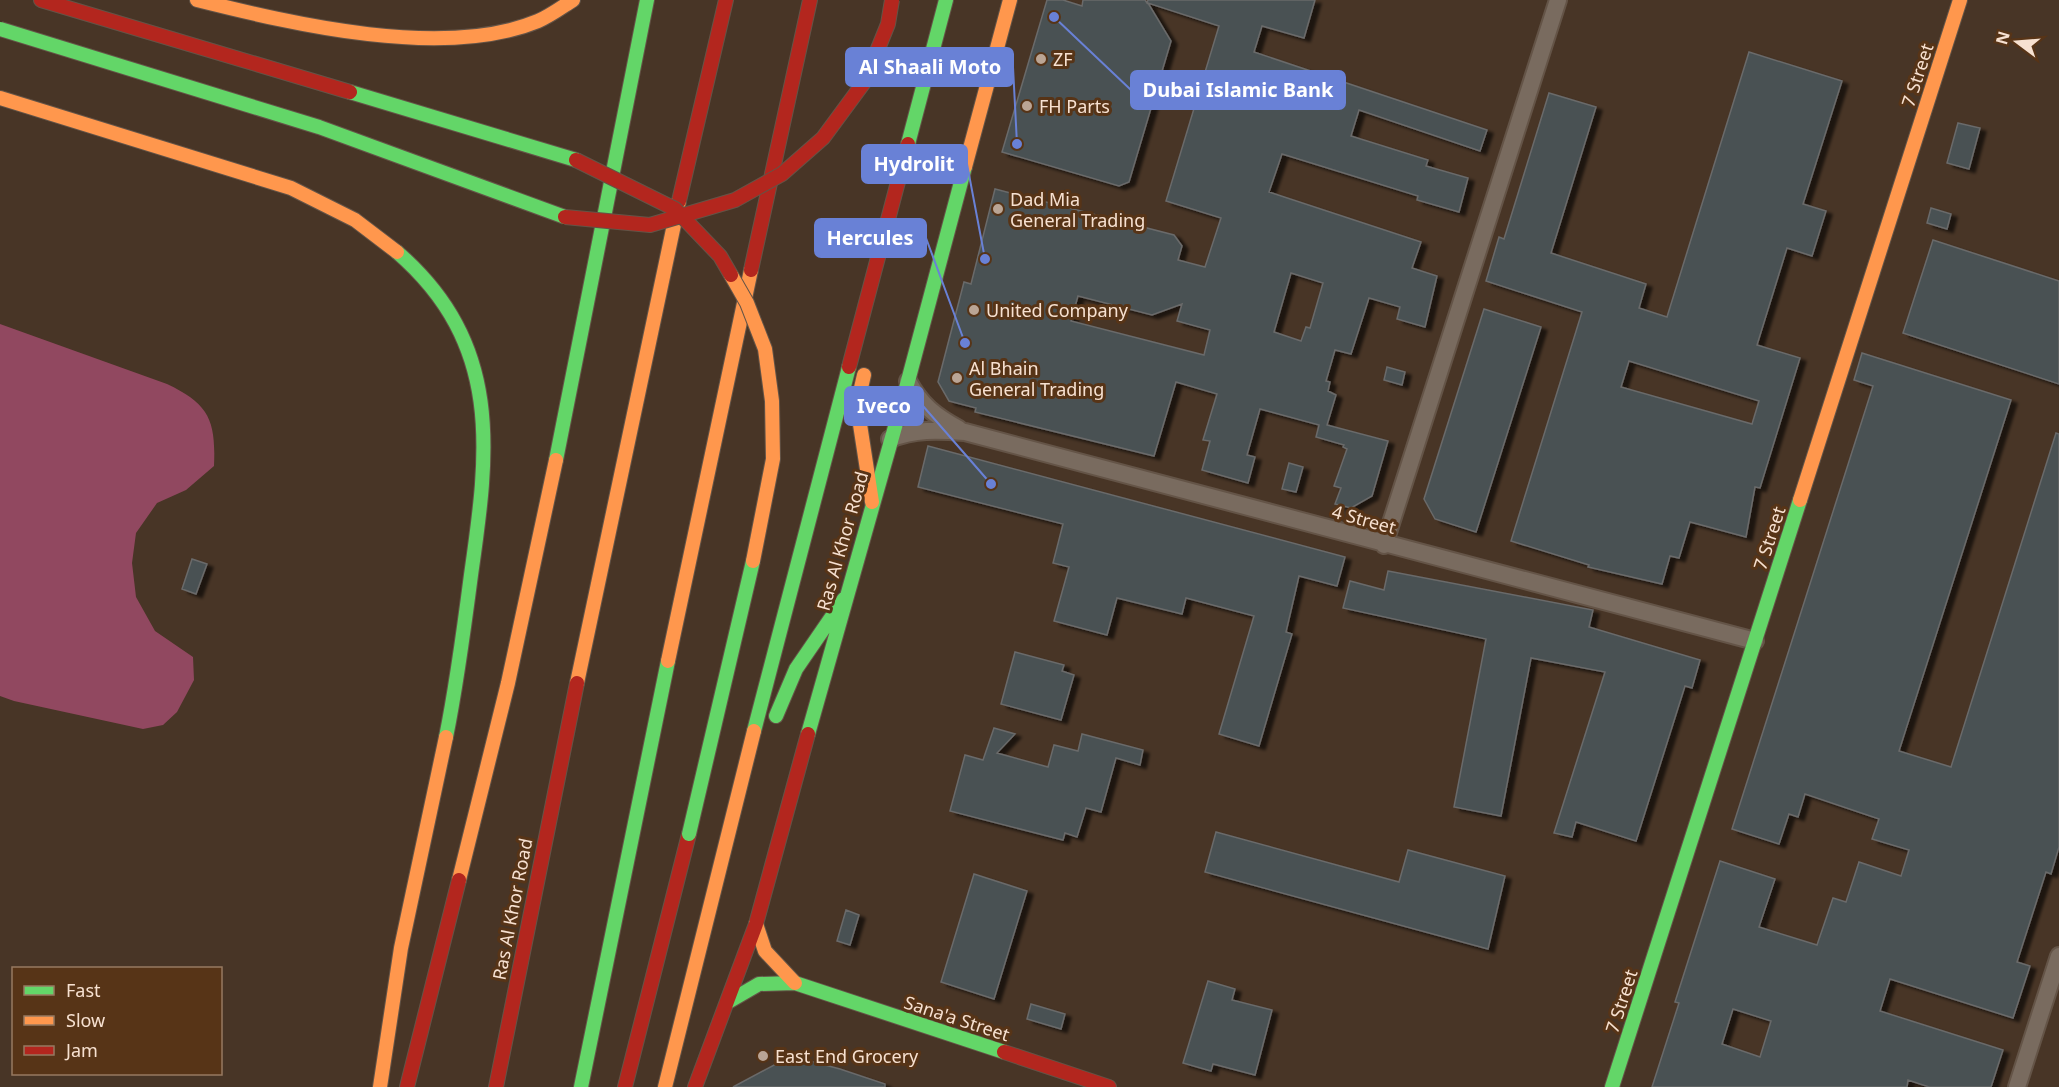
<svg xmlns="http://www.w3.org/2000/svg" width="2059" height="1087" font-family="'Noto Sans',sans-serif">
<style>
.water{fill:#914860}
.building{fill:#485153;stroke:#6a6a6a;stroke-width:1.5;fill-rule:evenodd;filter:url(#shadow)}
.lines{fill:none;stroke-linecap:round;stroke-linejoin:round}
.street-casing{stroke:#645447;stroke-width:20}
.fast-casing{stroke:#645447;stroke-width:16}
.slow-casing{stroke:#645447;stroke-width:16}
.jam-casing{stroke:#645447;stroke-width:16}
.street{stroke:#796b5f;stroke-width:16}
.fast{stroke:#63d668;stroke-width:14}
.slow{stroke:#ff974d;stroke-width:14}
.jam{stroke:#b3261e;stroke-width:14}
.fast-bridge-casing{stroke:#645447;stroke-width:16;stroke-linecap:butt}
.slow-bridge-casing{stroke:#645447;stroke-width:16;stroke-linecap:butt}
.jam-bridge-casing{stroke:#645447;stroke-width:16;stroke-linecap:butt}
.fast-bridge{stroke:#63d668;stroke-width:14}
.slow-bridge{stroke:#ff974d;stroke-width:14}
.jam-bridge{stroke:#b3261e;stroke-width:14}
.poi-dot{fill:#baa595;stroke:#573417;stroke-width:2}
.labels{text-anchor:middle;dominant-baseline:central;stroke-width:6;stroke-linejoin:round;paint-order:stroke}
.poi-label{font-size:18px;fill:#f7e1d1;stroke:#573417;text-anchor:start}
.street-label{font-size:18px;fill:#f7e1d1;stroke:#573417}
.leader{fill:none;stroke:#6981d6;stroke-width:2}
.callout-dot{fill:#6981d6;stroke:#573417;stroke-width:2}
.callout{fill:#6981d6;stroke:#6981d6;stroke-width:2}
.callout-label{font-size:20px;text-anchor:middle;font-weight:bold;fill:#fff}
</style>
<defs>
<filter id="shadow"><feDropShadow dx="6" dy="3.5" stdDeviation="1.5" flood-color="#0009"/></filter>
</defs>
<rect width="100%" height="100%" fill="#483526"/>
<!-- water -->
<path class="water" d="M0,324L167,384C209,404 216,420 214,466L186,490L157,503L136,533L132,563L136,597L155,631L193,657L194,680L177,712L163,725L143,729L14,701L0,696Z"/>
<!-- building -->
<path class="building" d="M1047,0H1063L1082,6L1083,0H1145L1147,3L1148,0H1315L1304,38L1262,26L1254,52L1487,130L1480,151L1359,110L1351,136L1428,160L1426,166L1468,178L1459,212L1417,200L1418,196L1282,154L1269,192L1421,242L1412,268L1437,276L1425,327L1397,319L1400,307L1369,298L1351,354L1335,350L1326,381L1330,382L1328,391L1336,395L1327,425L1388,441L1372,496L1351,508L1335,504L1341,488L1334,486L1347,449L1343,447L1344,445L1316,437L1319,425L1260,409L1247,455L1255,457L1248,483L1202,470L1210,441L1203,440L1217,394L1176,382L1154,456L975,412L976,408L949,401L938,382L964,282L971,284L995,189L1174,235L1182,246L1178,260L1205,267L1221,218L1166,201L1219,26L1148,3L1171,41L1129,182L1119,186L1002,152ZM1291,273L1323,283L1310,328L1306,327L1301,341L1274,332ZM1078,296L1152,315L1182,304L1177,321L1210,330L1204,355L1071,321Z
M1749,52L1842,81L1803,204L1826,211L1812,256L1787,248L1757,345L1800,358L1760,488L1755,487L1746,537L1690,522L1679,558L1670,556L1662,584L1588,567L1589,565L1511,541L1582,312L1486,281L1499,237L1504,239L1549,93L1596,107L1551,253L1646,284L1639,308L1667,317ZM1629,361L1759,401L1752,424L1621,387Z
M1958,123L1980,128L1969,169L1947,163Z
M1931,208L1951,214L1947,229L1927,223Z
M1933,240L2059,281V384L1903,333Z
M1484,309L1541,327L1476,532L1435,519L1424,499Z
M1862,353L2011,400L1899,751L1951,767L2056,433L2059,434V847L2051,874L2046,872L2017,962L2030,966L2013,1018L1890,979L1880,1011L2003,1050L1991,1087H1929L1908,1080L1907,1087H1652L1679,1003L1675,1002L1720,861L1775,879L1759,927L1817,945L1833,898L1846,902L1859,862L1901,876L1909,850L1872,839L1879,819L1805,794L1798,817L1789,814L1779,844L1732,829L1873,386L1854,380ZM1733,1009L1771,1021L1760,1057L1722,1044Z
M1387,367L1405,372L1402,385L1384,380Z
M928,446L1345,557L1337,586L1299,576L1286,632L1292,634L1259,746L1219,734L1254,616L1186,598L1182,614L1117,598L1107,635L1054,621L1069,567L1053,563L1063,524L918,487Z
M1289,463L1303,467L1296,492L1282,489Z
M192,559L207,564L196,594L182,589Z
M1388,571L1593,610L1589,627L1700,660L1692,688L1685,686L1636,841L1576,822L1572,837L1554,833L1605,672L1531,658L1501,816L1454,807L1486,639L1343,608L1350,581L1384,590Z
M1015,652L1064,665L1062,671L1074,675L1061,720L1001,704Z
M994,728L1015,734L997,753L1048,767L1054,745L1078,751L1082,734L1143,750L1140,765L1116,758L1101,812L1086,808L1077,837L1065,833L1063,840L950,811L965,755L983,760Z
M1216,832L1399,882L1408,850L1505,876L1488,949L1205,872Z
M974,874L1027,891L994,999L941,982Z
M846,910L859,915L850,945L837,941Z
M1208,981L1235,989L1232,1000L1272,1010L1255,1075L1213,1064L1211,1071L1183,1063Z
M1031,1004L1065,1014L1061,1029L1027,1019Z
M791,1056L840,1069L885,1084V1087H733Z"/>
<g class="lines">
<!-- street casing -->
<g class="street-casing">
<path id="street" d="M908,381C921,405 935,416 959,429
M890,439C915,429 937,430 965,432L1755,641
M1384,545L1558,0
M2017,1087L2059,956"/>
</g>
<!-- fast casing -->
<g class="fast-casing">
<path id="fast" d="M350,92L576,160
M908,144L946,0
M397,252C503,344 489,450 471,575C464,629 457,683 446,737
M556,460L647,0
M776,716L796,669L844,599
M754,731L849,367
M808,734L908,381L965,167
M728,1002L759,984L795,983L1004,1052
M581,1087L668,661
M1612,1087L1800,500"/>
</g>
<!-- slow casing -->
<g class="slow-casing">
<path id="slow" d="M197,0C293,24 444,60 538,21C550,16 562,7 573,0
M0,98L291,188L355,220L397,252
M965,167L1010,0
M864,375L857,405L872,502
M1800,500L1960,0
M668,661L751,270
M577,683L679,201
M459,880L508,683L556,460
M756,924L765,951L795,983
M380,1087L401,948L446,737
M665,1087L754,731"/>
</g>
<!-- jam casing -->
<g class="jam-casing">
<path id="jam" d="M41,0L350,92
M679,201L726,0
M751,270L810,0
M849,367L908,144
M1004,1052L1109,1087
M407,1087L459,880
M496,1087L577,683
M625,1087L689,834
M695,1087L756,924L808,734"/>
</g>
<!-- street -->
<use href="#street" class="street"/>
<!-- fast -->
<use href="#fast" class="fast"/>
<!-- slow -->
<use href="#slow" class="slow"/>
<!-- jam -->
<use href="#jam" class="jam"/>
<!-- fast-bridge casing -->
<g class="fast-bridge-casing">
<path id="fast-bridge" d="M0,29L319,127L565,217
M689,834L753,561"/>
</g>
<!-- slow-bridge casing -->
<g class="slow-bridge-casing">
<path id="slow-bridge" d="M731,275L747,303L765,349L772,401L773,459L753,561"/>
</g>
<!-- jam-bridge casing -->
<g class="jam-bridge-casing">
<path id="jam-bridge" d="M576,160L675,209L720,256L731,275
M565,217L650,225L735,200L782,174L823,138L865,81L888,24L892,0"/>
</g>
<!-- fast-bridge -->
<use href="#fast-bridge" class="fast-bridge"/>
<!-- slow-bridge -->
<use href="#slow-bridge" class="slow-bridge"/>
<!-- jam-bridge -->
<use href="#jam-bridge" class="jam-bridge"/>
</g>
<!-- markers -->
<g class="poi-dot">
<circle cx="1041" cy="59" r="6"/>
<circle cx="1027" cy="106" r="6"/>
<circle cx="998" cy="209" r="6"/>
<circle cx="974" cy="310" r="6"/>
<circle cx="957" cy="378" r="6"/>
<circle cx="763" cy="1056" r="6"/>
</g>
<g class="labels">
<!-- poi labels -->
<g class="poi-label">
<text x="1053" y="59">ZF</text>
<text x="1039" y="106">FH Parts</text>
<text x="1010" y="199">Dad Mia<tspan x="1010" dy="21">General Trading</tspan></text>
<text x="986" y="310">United Company</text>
<text x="969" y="368">Al Bhain<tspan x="969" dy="21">General Trading</tspan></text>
<text x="775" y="1056">East End Grocery</text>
</g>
<!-- street labels -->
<g class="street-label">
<text transform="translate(1917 75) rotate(-72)">7 Street</text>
<text transform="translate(1364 519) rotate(15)">4 Street</text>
<text transform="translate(1769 538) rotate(-72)">7 Street</text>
<text transform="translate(842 541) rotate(-74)">Ras Al Khor Road</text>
<text transform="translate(512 909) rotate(-79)">Ras Al Khor Road</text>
<text transform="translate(1621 1001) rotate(-72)">7 Street</text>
<text transform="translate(957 1018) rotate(18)">Sana'a Street</text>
</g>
</g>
<!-- callouts -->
<path class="leader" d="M1017 144L1013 67M1054 17L1131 90M985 259L967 164M965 343L926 238M991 484L923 406"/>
<g class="callout-dot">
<circle cx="1017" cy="144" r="6"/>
<circle cx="1054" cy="17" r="6"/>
<circle cx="985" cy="259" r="6"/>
<circle cx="965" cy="343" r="6"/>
<circle cx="991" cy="484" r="6"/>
</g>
<g class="callout">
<rect x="846" y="48" width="167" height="38" rx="6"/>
<rect x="1131" y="71" width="214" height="38" rx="6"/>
<rect x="862" y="145" width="105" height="38" rx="6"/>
<rect x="815" y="219" width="111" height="38" rx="6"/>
<rect x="845" y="387" width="78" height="38" rx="6"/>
</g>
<g class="callout-label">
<text x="930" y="74">Al Shaali Moto</text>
<text x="1238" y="97">Dubai Islamic Bank</text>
<text x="914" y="171">Hydrolit</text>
<text x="870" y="245">Hercules</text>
<text x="884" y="413">Iveco</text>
</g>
<!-- legend -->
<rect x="12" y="967" width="210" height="108" fill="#573417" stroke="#977961" stroke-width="1.5"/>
<rect x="24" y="986" width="30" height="9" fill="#63d668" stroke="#977961" stroke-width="1.5"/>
<text x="66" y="997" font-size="18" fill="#f7e1d1">Fast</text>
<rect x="24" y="1016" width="30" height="9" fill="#ff974d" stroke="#977961" stroke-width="1.5"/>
<text x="66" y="1027" font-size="18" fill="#f7e1d1">Slow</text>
<rect x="24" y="1046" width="30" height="9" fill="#b3261e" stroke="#977961" stroke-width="1.5"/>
<text x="66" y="1057" font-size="18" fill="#f7e1d1">Jam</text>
<!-- north arrow -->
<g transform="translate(2017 42) rotate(286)" stroke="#573417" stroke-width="4.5" paint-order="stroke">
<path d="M0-4.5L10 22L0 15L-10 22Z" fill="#f7e1d1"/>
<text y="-9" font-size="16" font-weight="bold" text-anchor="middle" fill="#f7e1d1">N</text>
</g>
</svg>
